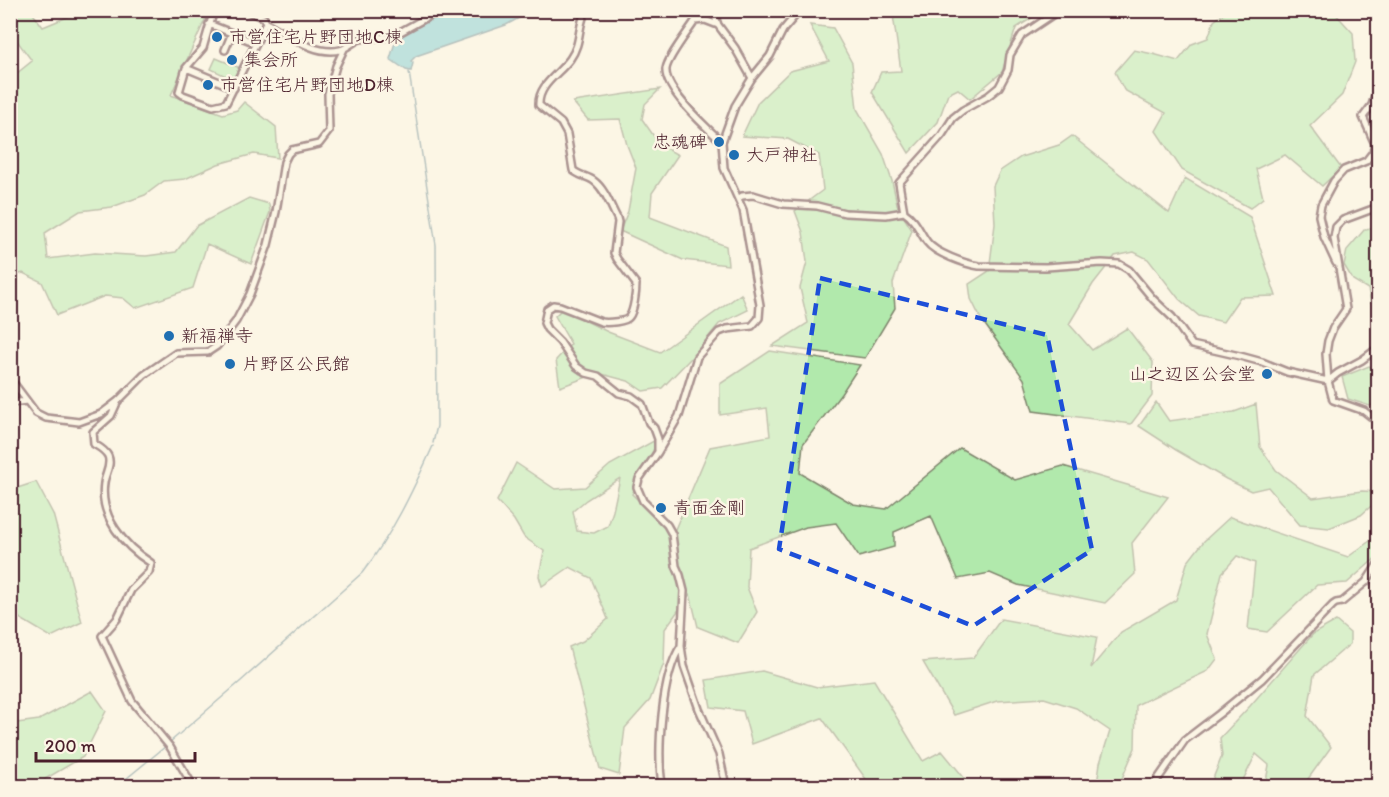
<svg xmlns="http://www.w3.org/2000/svg" width="1389" height="797" font-family="Itim,'Klee One',sans-serif">
<style>
.green{fill:#b1e9ac;stroke:#7e846c;stroke-width:1.5;fill-rule:evenodd}
.water{fill:#78c9d2;stroke:#66858f;stroke-width:1.5}
.lines{fill:none;stroke-linecap:round;stroke-linejoin:round}
.stream{stroke:#66858f;stroke-width:1.5}
.minor-casing{stroke:#4a1f2b;stroke-width:10}
.minor{stroke:#fcf5e5;stroke-width:5}
.marked{fill:none;stroke:#1d4ed8;stroke-width:4.5;stroke-dasharray:12 8;stroke-linejoin:round}
.poi-dot{fill:#1f6fb2;stroke:#fcf5e5;stroke-width:2}
.labels{text-anchor:middle;dominant-baseline:central;stroke-width:5;stroke-linejoin:round;paint-order:stroke}
.poi-label{font-size:18px;fill:#4a1f2b;stroke:#fcf5e5;text-anchor:start}
</style>
<rect width="100%" height="100%" fill="#fcf5e5"/>
<filter id="ink" filterUnits="userSpaceOnUse"><feTurbulence type="fractalNoise" baseFrequency=".0167" numOctaves="2"/><feDisplacementMap in="SourceGraphic" scale="12" xChannelSelector="R" yChannelSelector="G"/><feConvolveMatrix kernelMatrix="1 2 1 2 8 2 1 2 1" color-interpolation-filters="sRGB"/></filter>
<g filter="url(#ink)">
<!-- green -->
<path class="green" d="M15,11H31L43,27L72,15L70,11H209L171,95L223,114L237,110L244,102L276,127L278,158L254,154L218,164L185,179L164,181L145,195L112,207L80,211L45,233L48,259L95,253L146,256L176,252L196,226L249,198L269,204L270,212L251,264L207,244L193,288L135,308L123,298L105,296L57,315L42,282L23,273L11,277V78L32,61C21,45 3,29 15,11Z
M891,11H1043L1016,28L1002,72L970,99L958,89L948,94L938,122L909,153L872,92L881,72L901,71L893,15Z
M1227,11H1333L1353,33L1355,62L1342,95L1310,126L1341,168L1322,186L1285,155L1256,169L1263,198L1250,208L1182,170L1156,131L1166,113L1124,90L1115,72L1134,50L1153,54L1178,61L1192,44L1208,38L1214,21Z
M810,25L833,28L852,63L857,109L883,154L892,181L898,208L912,230L893,283L895,308L865,358L772,346L808,323L800,288L807,262L803,232L795,211L823,190L819,155L788,139L742,136L758,102L790,71L829,61Z
M216,58L240,68L233,84L224,80L226,76L211,69Z
M660,89L645,104L642,119L660,145L678,155L652,193L650,217L726,246L728,265L683,260L620,231L628,211L636,168L627,145L620,119L588,120L573,102Z
M1072,136L1169,213L1185,178L1250,217L1276,296L1240,297L1223,322L1199,316L1179,299L1148,259L1134,252L1115,256L1093,284L1069,324L1092,350L1127,328L1153,362L1152,396L1131,424L1033,411L1024,379L981,319L971,299L969,284L989,271L995,224L993,186L1000,171L1021,157L1059,145Z
M1378,227V308L1371,303L1368,289L1353,280L1344,265L1347,250L1365,229Z
M741,294L748,310L719,324L691,358L662,388L643,391L628,381L598,373L560,387L556,360L571,344L555,316L562,309L608,332L660,352Z
M770,351L860,365L841,394L803,444L800,473L853,504L886,509L960,448L1015,480L1063,466L1168,497L1132,543L1135,574L1105,603L1018,585L990,573L958,579L931,516L894,532V547L859,557L836,523L806,527L749,548L747,587L757,612L738,643L698,627L690,594L665,629L664,663L650,700L625,728L619,775L600,769L569,647L583,641L608,619L591,578L570,567L542,586L539,576L544,551L524,537L514,520L497,501L516,463L555,489L585,487L610,465L659,438L632,494L673,534L710,447L770,436L767,408L720,415V384ZM620,478L613,511L608,526L594,533L577,531L573,511L586,500Z
M1369,366L1378,371V403L1370,406L1348,399L1342,377Z
M1156,402L1169,421L1234,412L1256,404L1260,447L1276,470L1313,498L1362,491L1378,492V500L1361,515L1329,528L1300,525L1268,487L1251,491L1226,479L1176,450L1139,426Z
M36,482L53,514L82,622L51,637L11,613V490Z
M1230,517L1348,557L1378,535V556L1347,583L1317,585L1267,632L1248,629L1255,563L1237,556L1222,573L1207,634L1217,659L1208,671L1136,705L1135,748L1120,783L1122,786H1098L1097,784L1100,763L1110,731L1076,708L1044,698L997,701L954,715L923,662L973,658L1001,619L1097,637L1091,668L1121,632L1176,600L1187,563L1204,541Z
M1336,621L1350,633V644L1314,675L1307,716L1331,747L1303,786H1265L1269,765L1256,754L1240,786H1210L1222,756L1220,738L1250,706L1313,634Z
M762,671L817,687L874,680L923,761L942,751L971,786H856L866,779L822,718L752,744L743,711L711,707L706,680Z
M92,691L106,711L83,757L45,779L41,786H11V714L17,723L39,720Z"/>
<!-- water -->
<path class="water" d="M448,10H532V11L506,25L416,56L411,61L413,63L411,71L406,70L390,59L396,39Z"/>
<g class="lines">
<!-- stream -->
<path class="stream" d="M409,72L436,245L437,426L433,443
M170,742L241,681L362,573C392,535 413,490 433,446
M120,786L121,783L166,746"/>
<!-- minor casing -->
<g class="minor-casing">
<path id="minor" d="M214,10L203,48L186,68L179,92L183,95L213,106L226,103L266,23
M245,10L264,18L266,23C288,34 314,56 340,50C348,48 353,41 361,39C371,36 383,39 393,36L440,10
M586,10C577,28 582,42 570,59C559,74 538,85 539,105L561,123L567,134L573,170C579,176 588,176 594,181C605,189 611,207 617,218L618,222L614,253L617,259L636,284C636,292 634,311 629,317C626,322 607,323 601,322L560,306L553,305L547,309L544,323L547,329L560,342L576,366L586,373L598,376L619,393L631,396L642,404L649,423L654,428L658,439V450
M719,10L715,16L718,25L735,48L752,78
M1055,10L1052,15L1022,35L1010,55L1008,70L999,87L988,96L963,110L953,118L942,135L899,183L904,212C916,220 919,231 927,242C935,253 965,264 979,266L1046,267L1102,263L1119,264L1129,270L1153,299L1172,317L1192,345L1240,356L1262,362L1287,372L1328,381L1338,373L1362,360L1378,348
M209,24L256,43
M718,25L705,20L695,21C688,32 668,57 666,69C664,90 707,128 722,142
M225,50L232,33
M186,68L234,88
M739,198L742,196L753,195L783,204L817,206L845,213L886,215L904,212
M1378,207L1343,220L1336,227L1334,238L1346,309L1333,328L1328,341L1326,354L1328,381L1333,400L1364,411L1378,422
M1336,263L1324,237L1319,216L1321,205L1334,181L1344,170L1366,161L1373,152L1375,144L1363,117L1372,105L1378,86
M10,381L15,385L36,413L46,418L79,422L101,414L118,401L144,375L176,353L208,352L217,346L236,321L250,294L268,245L276,212L284,162L288,154L292,150L319,144L329,131L328,94L336,66L344,49
M10,403L27,401
M117,403L111,416L93,432L94,444C99,447 105,450 108,456C112,465 105,474 104,483C99,517 124,546 151,563L149,572L131,590L117,619L102,636L132,701L170,747L193,786
M662,786C657,751 661,676 681,646
M726,786L719,754L699,709L684,666L681,646L684,591L680,575L676,566L672,534L667,525L643,501L637,487L639,479L658,452L679,416L697,357L719,332L727,329L752,326L759,318L760,305L743,210L724,168L722,142L735,106L752,78L770,56L783,30L800,10
M1153,786L1185,740L1219,714L1262,679L1333,605L1336,603L1342,602L1366,582L1378,564"/>
</g>
<!-- minor -->
<use href="#minor" class="minor"/>
</g>
</g>
<!-- marked area -->
<path d="M0 0H1389V797H0ZM820,278L1047,335L1092,550L973,626L779,549Z" fill="#fcf5e5" fill-opacity=".55" fill-rule="evenodd"/>
<path class="marked" d="M820,278L1047,335L1092,550L973,626L779,549Z"/>
<!-- markers -->
<g class="poi-dot">
<circle cx="217" cy="37" r="6"/>
<circle cx="232" cy="60" r="6"/>
<circle cx="208" cy="85" r="6"/>
<circle cx="719" cy="142" r="6"/>
<circle cx="734" cy="155" r="6"/>
<circle cx="169" cy="336" r="6"/>
<circle cx="230" cy="364" r="6"/>
<circle cx="1267" cy="374" r="6"/>
<circle cx="661" cy="508" r="6"/>
</g>
<g class="labels">
<!-- poi labels -->
<g class="poi-label">
<text x="229" y="37">市営住宅片野団地C棟</text>
<text x="244" y="60">集会所</text>
<text x="220" y="85">市営住宅片野団地D棟</text>
<text x="707" y="142" text-anchor="end">忠魂碑</text>
<text x="746" y="155">大戸神社</text>
<text x="181" y="336">新福禅寺</text>
<text x="242" y="364">片野区公民館</text>
<text x="1255" y="374" text-anchor="end">山之辺区公会堂</text>
<text x="673" y="508">青面金剛</text>
</g>
</g>
<!-- margin -->
<rect width="1389" height="797" fill="none" stroke="#fcf5e5" stroke-width="36"/>
<rect x="18" y="18" width="1353" height="761" fill="none" stroke="#4a1f2b" stroke-width="2" filter="url(#ink)"/>
<!-- scale -->
<path d="M36 752v9h159v-9" fill="none" stroke="#4a1f2b" stroke-width="3"/>
<text x="45" y="752" font-size="18" fill="#4a1f2b" stroke="#fcf5e5" stroke-width="4.5" paint-order="stroke">200 m</text>
</svg>
